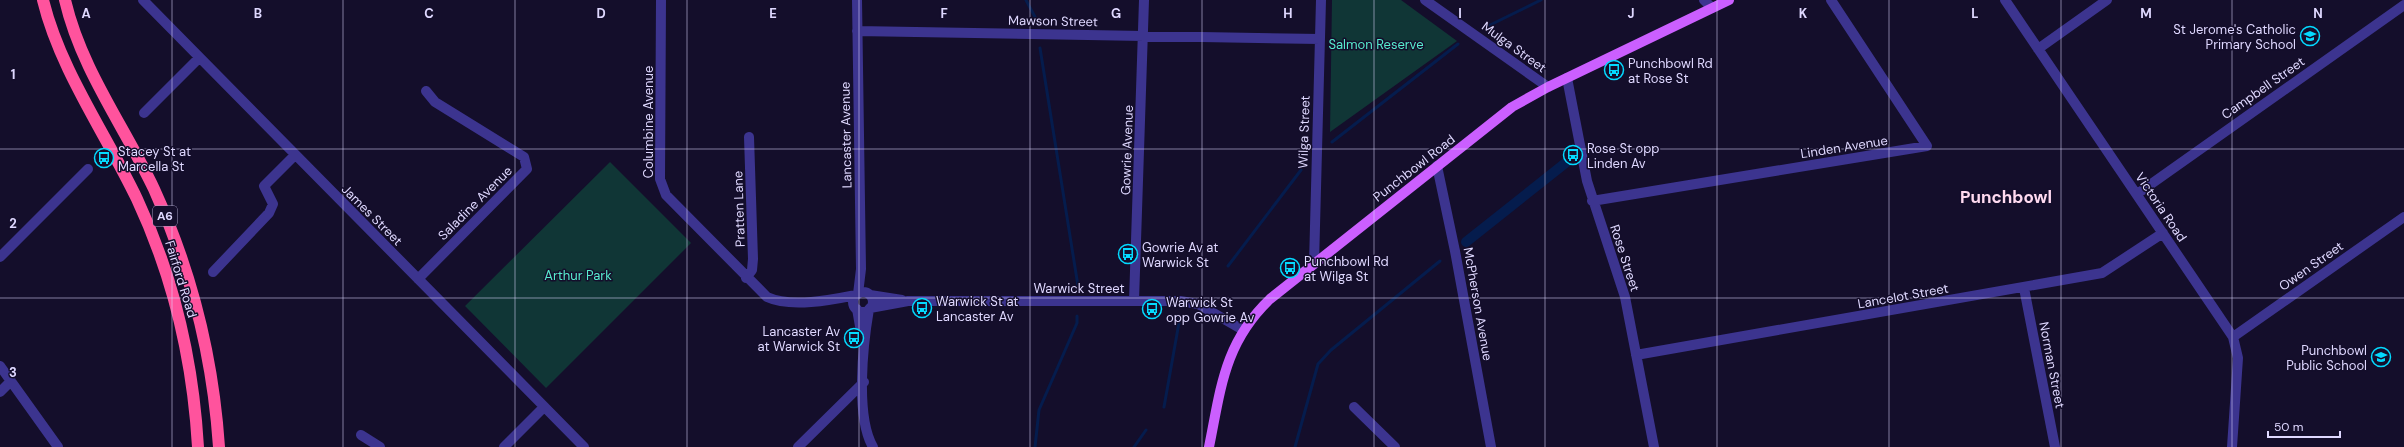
<svg xmlns="http://www.w3.org/2000/svg" width="2404" height="447" font-family="'DM Sans',sans-serif">
<style>
.green{fill:#103636}
.lines{fill:none;stroke-linecap:round;stroke-linejoin:round}
.stream{stroke:#051c4d;stroke-width:3}
.canal{stroke:#051c4d;stroke-width:10}
.street{stroke:#3c348f;stroke-width:10}
.primary{stroke:#cb5fff;stroke-width:10}
.highway{stroke:#ff539d;stroke-width:12}
.grid{fill:none;stroke:#dfd8ff;stroke-width:1;stroke-opacity:0.55}
.labels{text-anchor:middle;dominant-baseline:central;stroke-width:3;stroke-linejoin:round;paint-order:stroke}
.shield{fill:#140e2b;stroke:#a29bbf;stroke-width:1}
.shield-label{font-size:12px;font-weight:bold;fill:#dfd8ff}
.street-label{font-size:13px;fill:#dfd8ff;stroke:#140e2b}
.poi-label{font-size:13px;fill:#dfd8ff;stroke:#140e2b;text-anchor:start}
.park-label{font-size:13px;fill:#57ecce;stroke:#140e2b}
.district-label{font-size:17px;font-weight:bold;fill:#ffdaf0;stroke:#140e2b}
.grid-label{font-size:13px;text-anchor:middle;font-weight:bold;fill:#dfd8ff;stroke:#140e2b;stroke-width:3;stroke-linejoin:round;paint-order:stroke}
</style>
<rect width="100%" height="100%" fill="#140e2b"/>
<!-- green -->
<path class="green" d="M1332,0H1401L1457,41L1330,132Z
M610,162L691,243L546,388L465,306Z"/>
<g class="lines">
<!-- stream -->
<path class="stream" d="M1026,0L1035,17
M1486,27L1541,0
M1040,48L1078,286
M1332,142L1458,44
M1228,266L1301,170
M1164,407L1180,317
M1035,447L1039,410L1077,323V316
M1134,447L1146,430
M1295,447L1318,364L1331,350L1440,261"/>
<!-- canal -->
<path class="canal" d="M1466,242L1568,161"/>
<!-- street -->
<path class="street" d="M143,0L584,447
M661,0L660,179L666,195L767,297C791,308 831,300 856,295
M857,0L861,269L858,294
M1425,0L1548,87
M1704,0L1712,8
M2005,0L2233,337L2238,358L2232,447
M857,31L1320,39
M2038,49L2107,0
M1567,78L1587,181L1625,297L1654,447
M144,113L198,59
M1437,166L1455,251L1491,447
M2137,194L2404,5
M1592,201L1927,146L1831,0
M0,257L88,169
M1314,264L1321,0
M213,272L269,213L273,204L264,186L295,155
M746,278L752,270L753,259L749,137
M418,279L527,169L524,157L435,102L426,91
M2024,288L2055,447
M853 302a10 10 0 1 1 20 0a10 10 0 1 1-20 0Z
M870,295L902,300
M1134,301L1144,0
M870,308L908,301H1180L1198,304L1243,330
M857,309L862,338
M869,309C863,344 855,416 873,447
M2233,337L2404,217
M1636,355L2102,273L2163,233
M0,366L58,447
M0,392L11,381
M1354,407L1395,447
M361,435L380,447
M504,447L544,407
M798,447L864,382"/>
<!-- primary -->
<path class="primary" d="M1209,447C1221,388 1224,343 1270,299L1512,107L1548,87L1729,0"/>
<!-- highway -->
<path class="highway" d="M43,0C60,70 106,134 137,199C174,278 193,361 198,447
M65,0C81,69 124,126 154,189C191,270 213,358 219,447"/>
</g>
<!-- grid -->
<path class="grid" d="M172,0V447M343,0V447M515,0V447M687,0V447M859,0V447M1030,0V447M1202,0V447M1374,0V447M1545,0V447M1717,0V447M1889,0V447M2061,0V447M2232,0V447M0,149H2404M0,298H2404"/>
<!-- icons -->
<defs>
<g id="school-ring" transform="scale(1)"><circle r="9.5" fill="#140e2b" stroke="#04daff" stroke-width="1.5"/><path d="M0-5L7-2L0 1L-7-2ZM-4 1L0 2.5L4 1V4Q0 6-4 4Z" fill="#04daff"/></g>
<g id="bus-ring" transform="scale(1)"><circle r="9.5" fill="#140e2b" stroke="#04daff" stroke-width="1.5"/><path d="M-5-6H5V4H4V6H2V4H-2V6H-4V4H-5ZM-3.5-4V0h7V-4ZM-3.5 1.2v1.5H-2V1.2ZM2 1.2v1.5H3.5V1.2Z" fill="#04daff"/></g>
</defs>
<g fill-rule="evenodd">
<use href="#school-ring" x="2310" y="36"/>
<use href="#bus-ring" x="1614" y="70"/>
<use href="#bus-ring" x="1573" y="155"/>
<use href="#bus-ring" x="104" y="158"/>
<use href="#bus-ring" x="1128" y="254"/>
<use href="#bus-ring" x="1290" y="268"/>
<use href="#bus-ring" x="922" y="308"/>
<use href="#bus-ring" x="1152" y="309"/>
<use href="#bus-ring" x="854" y="338"/>
<use href="#school-ring" x="2381" y="357"/>
</g>
<g class="labels">
<!-- shield labels -->
<rect class="shield" x="153" y="206" width="24" height="20" rx="3"/>
<g class="shield-label">
<text x="165" y="216">A6</text>
</g>
<!-- street labels -->
<g class="street-label">
<text transform="translate(1053 21) rotate(1)">Mawson Street</text>
<text transform="translate(1514 47) rotate(36)">Mulga Street</text>
<text transform="translate(2263 88) rotate(-35)">Campbell Street</text>
<text transform="translate(648 122) rotate(-90)">Columbine Avenue</text>
<text transform="translate(1304 132) rotate(-88)">Wilga Street</text>
<text transform="translate(846 135) rotate(-91)">Lancaster Avenue</text>
<text transform="translate(1844 147) rotate(-9)">Linden Avenue</text>
<text transform="translate(1127 150) rotate(-88)">Gowrie Avenue</text>
<text transform="translate(1414 168) rotate(-38)">Punchbowl Road</text>
<text transform="translate(475 203) rotate(-45)">Saladine Avenue</text>
<text transform="translate(2161 207) rotate(56)">Victoria Road</text>
<text transform="translate(739 209) rotate(-92)">Pratten Lane</text>
<text transform="translate(372 215) rotate(45)">James Street</text>
<text transform="translate(1625 258) rotate(72)">Rose Street</text>
<text transform="translate(2311 266) rotate(-35)">Owen Street</text>
<text transform="translate(181 279) rotate(73)">Fairford Road</text>
<text x="1079" y="288">Warwick Street</text>
<text transform="translate(1903 296) rotate(-10)">Lancelot Street</text>
<text transform="translate(1478 304) rotate(80)">McPherson Avenue</text>
<text transform="translate(2052 365) rotate(79)">Norman Street</text>
</g>
<!-- poi labels -->
<g class="poi-label">
<text x="2296" y="29" text-anchor="end">St Jerome's Catholic<tspan x="2296" dy="15">Primary School</tspan></text>
<text x="1628" y="63">Punchbowl Rd<tspan x="1628" dy="15">at Rose St</tspan></text>
<text x="1587" y="148">Rose St opp<tspan x="1587" dy="15">Linden Av</tspan></text>
<text x="118" y="151">Stacey St at<tspan x="118" dy="15">Marcella St</tspan></text>
<text x="1142" y="247">Gowrie Av at<tspan x="1142" dy="15">Warwick St</tspan></text>
<text x="1304" y="261">Punchbowl Rd<tspan x="1304" dy="15">at Wilga St</tspan></text>
<text x="936" y="301">Warwick St at<tspan x="936" dy="15">Lancaster Av</tspan></text>
<text x="1166" y="302">Warwick St<tspan x="1166" dy="15">opp Gowrie Av</tspan></text>
<text x="840" y="331" text-anchor="end">Lancaster Av<tspan x="840" dy="15">at Warwick St</tspan></text>
<text x="2367" y="350" text-anchor="end">Punchbowl<tspan x="2367" dy="15">Public School</tspan></text>
</g>
<!-- park labels -->
<g class="park-label">
<text x="1376" y="44">Salmon Reserve</text>
<text x="578" y="275">Arthur Park</text>
</g>
<!-- district labels -->
<g class="district-label">
<text x="2006" y="197">Punchbowl</text>
</g>
</g>
<g class="grid-label">
<text x="86" y="18">A</text>
<text x="258" y="18">B</text>
<text x="429" y="18">C</text>
<text x="601" y="18">D</text>
<text x="773" y="18">E</text>
<text x="944" y="18">F</text>
<text x="1116" y="18">G</text>
<text x="1288" y="18">H</text>
<text x="1460" y="18">I</text>
<text x="1631" y="18">J</text>
<text x="1803" y="18">K</text>
<text x="1975" y="18">L</text>
<text x="2146" y="18">M</text>
<text x="2318" y="18">N</text>
<text x="13" y="79">1</text>
<text x="13" y="228">2</text>
<text x="13" y="377">3</text>
</g>
<!-- scale -->
<path d="M2268 431v6h72v-6" fill="none" stroke="#dfd8ff" stroke-width="2"/>
<text x="2274" y="431" font-size="12" fill="#dfd8ff" stroke="#140e2b" stroke-width="3" paint-order="stroke">50 m</text>
</svg>
